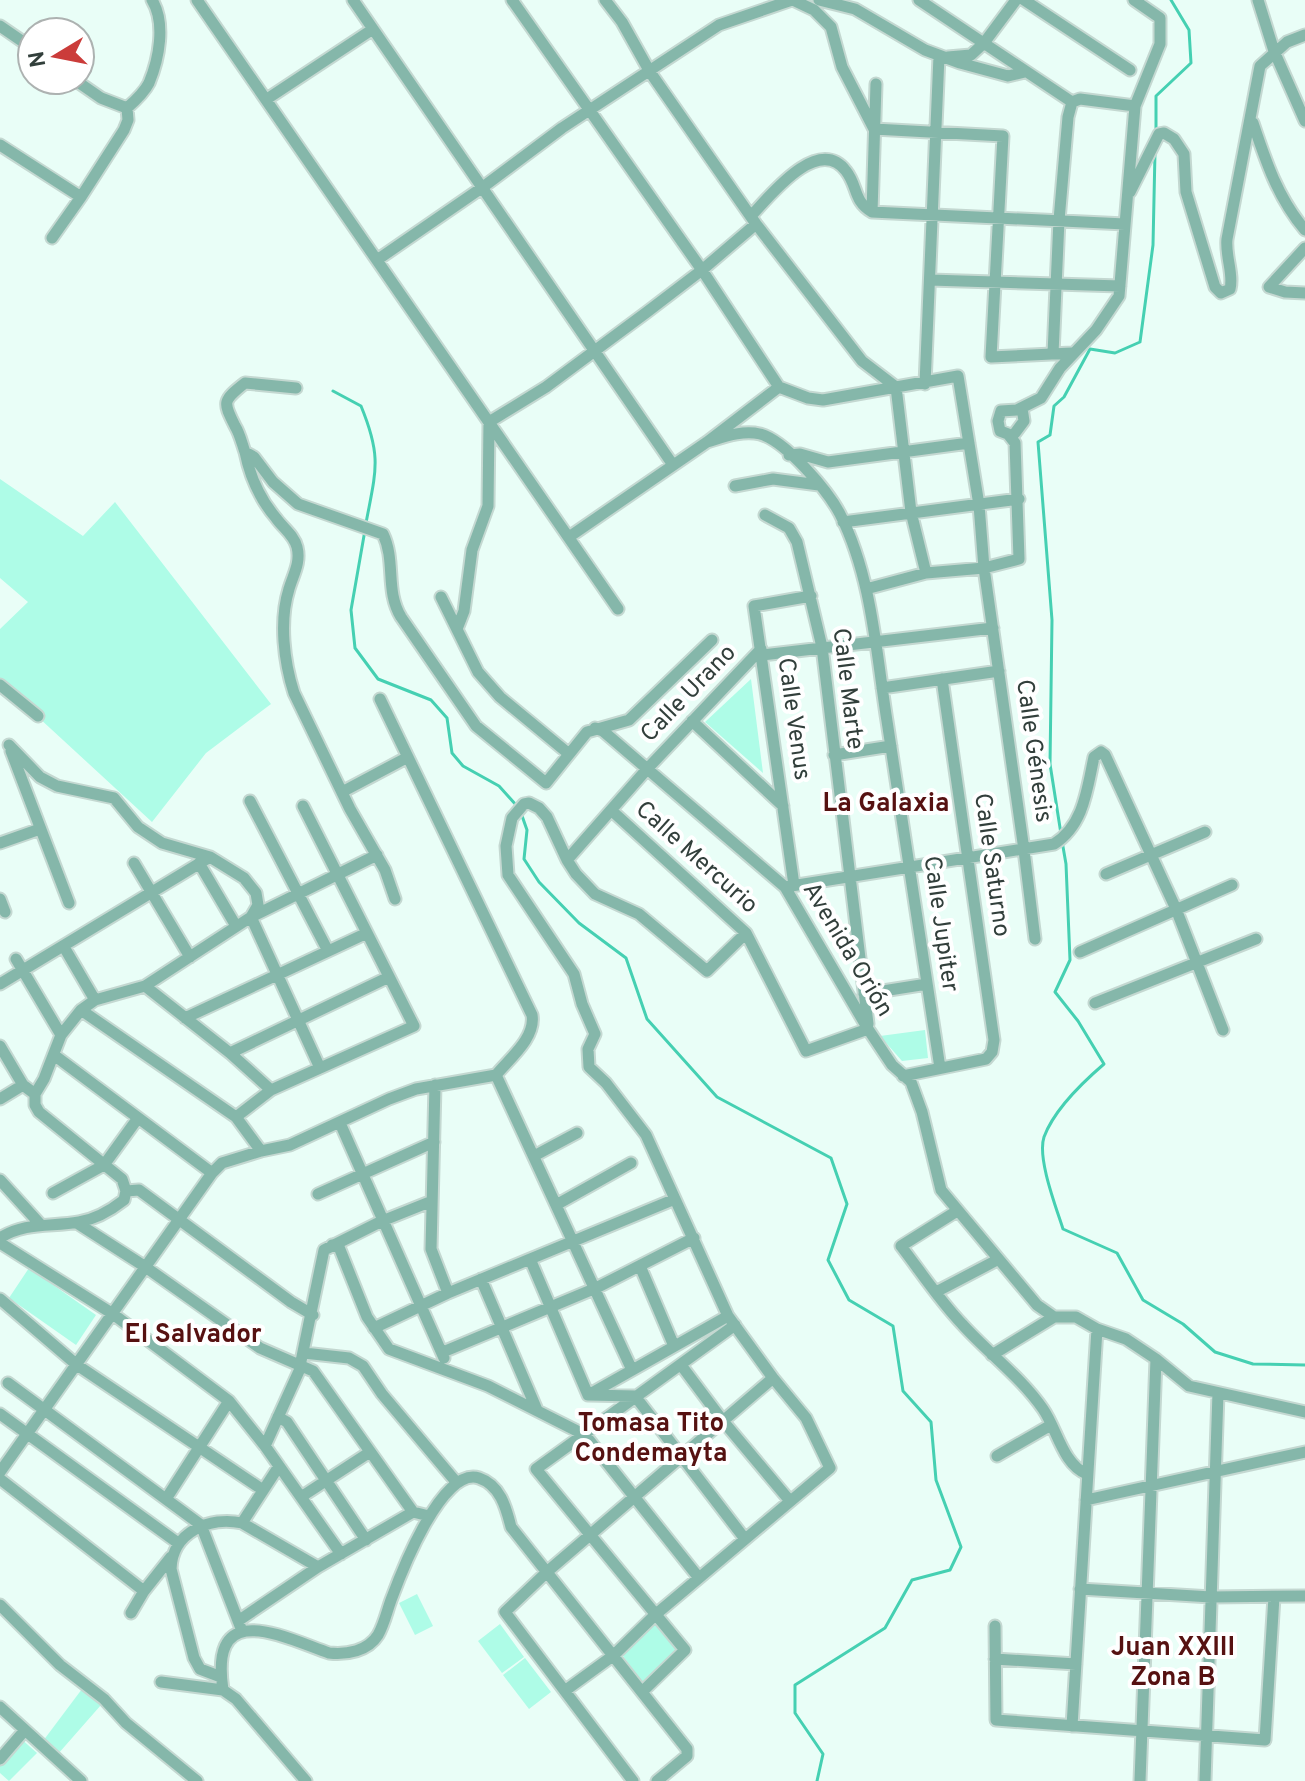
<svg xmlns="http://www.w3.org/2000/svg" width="1305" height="1781" font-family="Overpass,sans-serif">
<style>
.green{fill:#aefce7}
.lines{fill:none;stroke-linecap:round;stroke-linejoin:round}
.stream{stroke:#45d0b2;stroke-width:3}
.minor-casing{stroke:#c4d8d1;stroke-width:15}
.minor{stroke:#85b7aa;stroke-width:11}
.labels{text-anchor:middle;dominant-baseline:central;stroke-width:8;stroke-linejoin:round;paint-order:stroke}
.street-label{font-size:24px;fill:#323f3b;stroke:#fff}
.neighbourhood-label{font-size:26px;font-weight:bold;fill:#561111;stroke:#fff}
</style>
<rect width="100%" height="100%" fill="#e9fef7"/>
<!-- green -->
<path class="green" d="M0,479L83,536L115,502L271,704L206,753L152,822L0,682V629L28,602L0,578Z
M751,679L763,773L705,722Z
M925,1030L928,1058L902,1061L880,1036Z
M29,1268L96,1315L76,1345L9,1298Z
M417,1594L433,1626L415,1635L399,1603Z
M656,1619L679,1650L642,1682L620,1652Z
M500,1624L524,1657L502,1673L478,1641Z
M525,1658L551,1692L529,1709L503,1675Z
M82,1689L101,1705L58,1754L43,1741Z
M19,1737L37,1753L9,1781L0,1773V1757Z"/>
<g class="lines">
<!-- stream -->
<path class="stream" d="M1156,130V96L1191,63L1189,30L1171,0
M333,391L361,406C382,457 376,470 366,523
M365,530L351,610L355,648L378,679L431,700L447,718L452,753L463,766L499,786L517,806
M521,813L527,830L524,859L539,882L579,923L626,958L647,1019L717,1097L831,1158L847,1204L828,1260L849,1300L893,1326L903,1391L931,1422L936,1480L961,1547L950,1570L912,1580L885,1628L795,1685V1713L823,1754L817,1781
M1061,834L1050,764L1052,620L1038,442L1050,435L1054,406L1064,397L1090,349L1115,353L1140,342L1153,245L1155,152
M1062,841L1066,864L1070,960L1055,992L1078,1021L1104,1064C1083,1082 1054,1110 1044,1137C1037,1158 1056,1207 1063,1229L1117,1253L1143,1300L1183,1324L1215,1352L1253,1364L1305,1365"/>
<!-- minor casing -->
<g class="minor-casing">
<path id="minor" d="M197,0L618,609
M353,0L673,465
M512,0L702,270L779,387L808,398L823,400L958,376L979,505L984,568L1024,850L1035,939
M605,0L622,22L650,72L756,224L862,361L896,387L911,512L926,573
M793,0L814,10L831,27L842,67L874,129L1003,136L991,357L1072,353
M819,0L855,9L925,50L960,63L1008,76L1025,72
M919,0L1072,102
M1024,0L1130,70
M1258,0L1274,51L1305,121
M0,26L32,48
M948,57L971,55L984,43L1016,0
M75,80L101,98L127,108
M267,99L373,29
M127,108C135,101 144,93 149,83C159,59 166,23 152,0
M1253,123C1266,162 1278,198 1305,230
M0,145L81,197L52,238
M1130,192L1159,134L1164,133L1174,139L1184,154L1186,192L1215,287L1221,293L1230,289C1234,274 1225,256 1227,239L1260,66L1287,42L1305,35
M81,197L124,130L128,120L127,108
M872,212L876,84
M751,216C769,197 818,134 846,171C858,186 853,201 872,212L1125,224
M1305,248L1269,287L1285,292L1305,293
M377,260L483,187L562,128L719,25L792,0
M930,280L1120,286
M1053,354L1059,220L1068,117L1072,102L1080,99L1135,106
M925,384L939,56
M296,388L245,383C222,401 223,402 235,426C240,434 242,444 245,452L254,457L273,482L298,504L383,534C396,561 385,591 401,617L476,726L546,783L587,732L629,720L712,640
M1015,433L1024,421L1022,408
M707,442C724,437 742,430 760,434C786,441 828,491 840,514C872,577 876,652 887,721C905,836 922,952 940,1068
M245,452C250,477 259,498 276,518C283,528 294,535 297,547C301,563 293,575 289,589C279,621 284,662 294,693L350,809L385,870L395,899
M789,455L800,454L828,462L969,443
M735,486L773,479L819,485
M765,515L789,528L797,542L822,647L868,1024
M843,522L1019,499
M569,537L707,442L779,387
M866,589L926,573L984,568L1019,559L1015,443L1008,434L1000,431L998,421L1001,411L1017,410L1041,398L1060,368L1096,330L1119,296L1135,106L1160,44V18L1134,0
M441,597L478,672L500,697L569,754
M457,629L464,611L472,550L488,506L489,422L546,387L647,312L702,270L756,224
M762,655L993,628
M0,685L38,716
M882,688L999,671
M692,721L783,806
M595,728L603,731L785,887L868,1029L892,1065L911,1082L922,1112L941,1190L1037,1305L1054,1317H1076L1097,1329L1126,1339L1156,1359L1189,1386L1305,1412
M11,751L69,903
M834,755L891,746
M342,792L408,757
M250,801L328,951
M611,810L746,933L806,1051L868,1029
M0,843L40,829
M567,860L648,768L761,649
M134,863L190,957
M199,863L236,926
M1106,874L1205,832
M794,885L754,606L811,596
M785,887L1054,844C1084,825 1087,789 1094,757L1101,752L1105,755L1176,909L1223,1030
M0,899L5,912
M64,947L95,1000
M1080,952L1232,885
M16,959L61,1035
M0,984L210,857
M145,986L230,1053L271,1090
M864,994L927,984
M1095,1003L1256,939
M81,1010L236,1117L261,1151
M185,1018L367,933
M0,1046L23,1085L35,1094
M230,1053L389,977
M54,1055L212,1173
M320,1068L251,917L377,855
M496,1075L632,1370
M903,1076L986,1059L992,1052L994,1040L942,679
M435,1085L431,1249L448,1293
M0,1099L23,1085
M236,1117L271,1090L414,1026L303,806
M340,1123L444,1358
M534,1156L577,1133
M0,1180L40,1224
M126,1191L139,1190L291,1302L313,1315
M53,1193L104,1165L138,1118
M318,1194L434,1142
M556,1205L631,1163
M957,1211L901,1246C921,1272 939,1300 962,1324C988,1353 1021,1377 1043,1409C1057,1429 1063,1465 1087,1474
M77,1223L144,1266L260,1348L313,1371L413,1512L429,1516
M0,1238C25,1222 51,1227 79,1222C96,1219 110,1211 124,1200L126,1191L122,1179L39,1112L35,1105V1094L44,1079L61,1035L81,1010L95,1000L145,986L251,917L258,905L256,893L244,878L210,857L162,843L138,827L114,798L57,786L40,777L9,745
M0,1243L113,1314L229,1401L265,1446L341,1554
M332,1245L339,1247L367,1317L389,1349L488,1386L585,1435L699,1578
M530,1259L588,1395L635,1396L745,1539
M640,1266L674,1346
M481,1279L537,1410
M936,1292L997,1260
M0,1299L77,1365L263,1490
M374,1328L448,1293L675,1199
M443,1352L596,1288L694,1238
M304,1353L349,1358L363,1366L382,1394L457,1483
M992,1355L1054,1317
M681,1365L723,1421L790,1501
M8,1383L201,1525L242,1631
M590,1394L728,1316
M0,1414L178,1543
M278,1417L287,1422L366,1540
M265,1446L299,1371L324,1250L382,1221L432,1201
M997,1456L1051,1425
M0,1472L212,1173L222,1163L261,1151L290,1145L389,1099L416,1089L496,1075C509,1059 536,1038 532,1015L380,699
M0,1479L144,1591
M301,1497L370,1452
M166,1499L229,1401
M1086,1500L1305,1452
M242,1523L279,1466
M1080,1589L1211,1597L1305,1596
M0,1605L60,1665L104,1699L126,1723L197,1781
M131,1613L144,1591L171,1557
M238,1621L318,1567L413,1512
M995,1626L996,1720L1265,1740L1274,1597
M995,1659L1076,1664
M221,1677L200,1669L194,1658L171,1569C172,1532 210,1516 242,1523L318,1567
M161,1682L223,1690L236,1699L306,1781
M223,1690C209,1598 281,1636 329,1653C347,1655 368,1651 378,1635C384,1625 387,1611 391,1600C401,1573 442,1466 479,1478C500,1485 506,1507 511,1527L687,1749V1756L657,1781
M566,1690L614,1655L655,1615L830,1468L806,1418L773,1378L728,1316L646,1135L606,1083L589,1067L588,1049L595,1034L582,1004L574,974L508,875L506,846L512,818L524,804L529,803L539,808L547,817L567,860L576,874L595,894L639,914L707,971L746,933
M643,1691L685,1650L536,1469L735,1325
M0,1707L81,1781
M1072,1726L1097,1329
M0,1759L25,1730
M633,1781L505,1612L548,1571L773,1378
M1140,1781L1156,1359
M1205,1781L1218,1393"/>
</g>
<!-- minor -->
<use href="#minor" class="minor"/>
</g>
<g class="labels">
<!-- street labels -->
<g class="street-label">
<text transform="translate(847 689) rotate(83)">Calle Marte</text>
<text transform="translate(689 694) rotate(-46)">Calle Urano</text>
<text transform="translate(793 719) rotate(82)">Calle Venus</text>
<text transform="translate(1033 751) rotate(82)">Calle Génesis</text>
<text transform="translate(696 858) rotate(42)">Calle Mercurio</text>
<text transform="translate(991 865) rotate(82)">Calle Saturno</text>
<text transform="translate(940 924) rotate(82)">Calle Jupiter</text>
<text transform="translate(847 950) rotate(59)">Avenida Orión</text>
</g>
<!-- neighbourhood labels -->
<g class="neighbourhood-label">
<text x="886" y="804">La Galaxia</text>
<text x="193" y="1335">El Salvador</text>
<text x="651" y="1424">Tomasa Tito<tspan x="651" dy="30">Condemayta</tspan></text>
<text x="1173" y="1648">Juan XXIII<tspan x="1173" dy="30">Zona B</tspan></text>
</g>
</g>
<!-- north arrow -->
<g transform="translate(56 56) rotate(260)"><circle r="38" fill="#ffffff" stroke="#adb2b1" stroke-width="2"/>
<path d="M0-6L14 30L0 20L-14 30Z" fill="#cb3c3a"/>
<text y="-12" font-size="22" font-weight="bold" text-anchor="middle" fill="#323f3b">N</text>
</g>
</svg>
